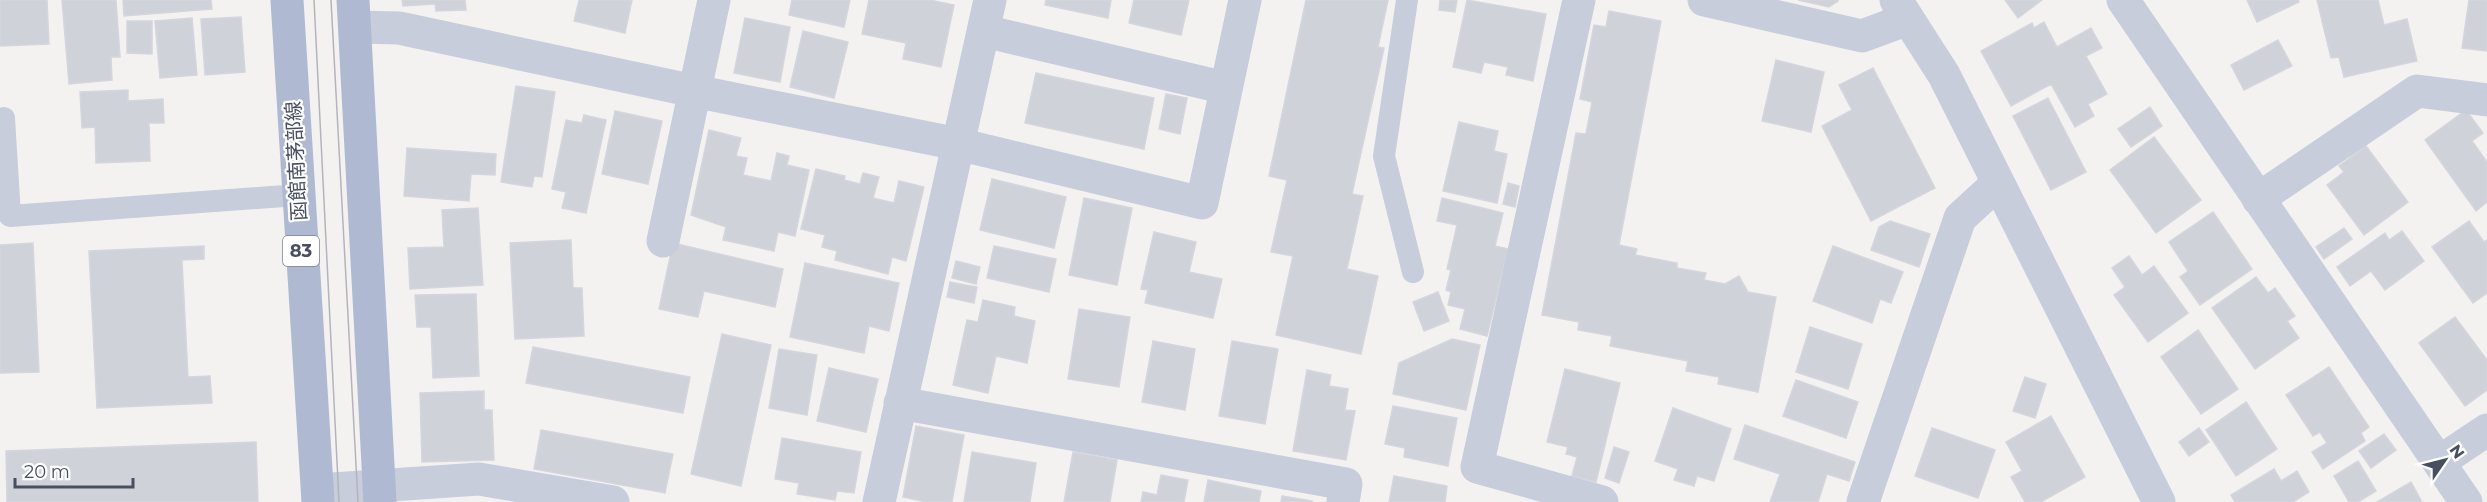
<svg xmlns="http://www.w3.org/2000/svg" width="2487" height="502" font-family="Montserrat,'Noto Sans JP',sans-serif">
<style>
.building{fill:#d0d2d9;stroke:#d5d5dd;stroke-width:1.5}
.lines{fill:none;stroke-linecap:round;stroke-linejoin:round}
.service{stroke:#c7cdda;stroke-width:22}
.minor{stroke:#c7cdda;stroke-width:33}
.tertiary{stroke:#c7cdda;stroke-width:33}
.primary{stroke:#afb9d2;stroke-width:33}
.tram{stroke:#b3b4bc;stroke-width:1.5}
.labels{text-anchor:middle;dominant-baseline:central;stroke-width:4.5;stroke-linejoin:round;paint-order:stroke}
.shield{fill:#fff;stroke:#7e8490;stroke-width:1.5}
.shield-label{font-size:18px;font-weight:bold;fill:#474f61}
.street-label{font-size:20px;fill:#474f61;stroke:#fff}
</style>
<rect width="100%" height="100%" fill="#f4f2f1"/>
<!-- building -->
<path class="building" d="M0,0H47L49,44L0,46Z
M62,0H116L120,57H111L112,80L69,84Z
M123,0H211L212,9L124,16Z
M402,0H465L466,10L436,11L435,4L403,6Z
M579,0H632L625,33L574,21Z
M792,0H850L844,27L789,15Z
M869,0H930L954,5L941,67L903,59L906,43L862,34Z
M1046,0H1111L1108,18L1045,5Z
M1134,0H1189L1181,35L1129,23Z
M1306,0H1388L1378,47L1384,48L1352,194L1363,196L1347,269L1378,276L1361,354L1276,335L1293,256L1271,252L1287,180L1269,176Z
M1440,0H1457L1455,12L1439,10Z
M1467,0L1546,14L1533,81L1506,75L1508,67L1484,62L1481,73L1453,67Z
M1798,0H1838V1L1829,7Z
M2005,0H2042L2018,18Z
M2247,0H2298L2299,2L2257,22Z
M2317,0H2378L2384,25L2407,19L2417,61L2344,77L2339,57L2331,58Z
M2469,0H2487V51L2462,48Z
M1609,11L1661,21L1619,245L1637,249L1635,255L1677,263V268L1706,273L1704,280L1725,284L1739,276L1748,292L1776,297L1758,392L1718,384L1719,377L1686,371L1688,361L1610,346L1612,336L1578,330L1579,322L1542,315L1576,133L1586,134L1592,102L1580,99L1594,25L1606,27Z
M241,17L245,72L205,75L201,19Z
M192,18L197,75L160,78L155,21Z
M745,18L790,27L780,82L734,73Z
M127,21H152V54L127,53Z
M2044,22L2057,47L2091,28L2102,48L2086,56L2107,94L2088,104L2094,116L2075,127L2051,84L2011,106L1981,51L2032,23L2034,28Z
M803,31L848,42L834,98L790,87Z
M2278,40L2292,66L2244,90L2231,65Z
M1776,60L1824,72L1811,132L1762,121Z
M1873,68L1935,188L1871,221L1822,126L1852,110L1839,85Z
M1036,73L1154,98L1144,149L1025,123Z
M516,86L555,92L542,177L534,176L532,187L501,182Z
M128,90V101L163,99L164,123H149L150,161L96,163L95,127L82,128L80,92Z
M1166,94L1187,98L1180,134L1159,129Z
M2048,98L2086,172L2051,190L2013,116Z
M2150,107L2162,126L2131,147L2118,129Z
M2466,110L2483,133L2472,141L2487,162V202L2476,211L2425,140Z
M615,111L662,121L648,184L602,174Z
M584,115L606,120L586,213L562,208L566,192L552,189L566,120L582,123Z
M1459,122L1498,131L1494,151L1507,154L1497,203L1443,191Z
M709,130L741,138L736,156L747,158L743,175L771,181L777,153L789,156L787,165L809,170L795,236L778,232L774,251L723,240L726,227L691,215Z
M2154,137L2201,200L2156,233L2110,170Z
M2366,146L2408,202L2364,235L2327,185L2344,172L2339,166Z
M407,148L496,154L495,175L471,174L469,201L404,196Z
M816,169L845,176L844,180L860,184L863,173L879,177L873,198L894,203L899,181L924,187L906,261L892,257L888,274L835,260L837,251L822,247L825,235L801,229Z
M992,179L1066,197L1054,248L980,230Z
M1508,183L1519,186L1515,207L1503,204Z
M1084,198L1132,208L1117,285L1069,275Z
M1442,198L1503,213L1495,246L1508,249L1487,336L1460,329L1465,309L1448,305L1451,292L1446,290L1451,270L1447,269L1457,225L1437,221Z
M478,208L483,285L410,289L408,248L444,247L442,210Z
M2213,212L2252,269L2200,305L2180,277L2188,271L2169,242Z
M1890,221L1930,234L1919,267L1871,250L1879,227Z
M2469,221L2484,242L2487,240V293L2473,303L2432,247Z
M2344,228L2352,239L2324,259L2316,247Z
M2402,231L2424,261L2385,290L2371,271L2350,286L2337,267L2385,233L2389,240Z
M1154,232L1196,242L1189,272L1222,279L1213,318L1145,303L1148,290L1141,289Z
M571,240L573,288H582L584,336L515,339L510,243Z
M33,243L39,372L0,373V245Z
M673,243L783,269L775,307L704,291L698,317L659,309Z
M204,246V259L182,260L188,377L210,376L212,403L97,408L89,251Z
M994,246L1056,259L1049,292L987,278Z
M1833,246L1903,272L1891,303L1880,299L1872,323L1813,301Z
M2129,256L2142,275L2154,266L2188,313L2148,342L2114,295L2125,287L2112,268Z
M956,261L980,267L976,284L952,278Z
M805,263L899,283L889,331L869,326L864,353L790,337Z
M2256,277L2268,293L2275,288L2295,316L2287,321L2299,338L2255,369L2212,308Z
M950,282L977,287L974,303L947,297Z
M1438,292L1449,321L1424,331L1413,302Z
M476,294L479,376L433,378L431,327H417L415,295Z
M983,300L1015,307L1014,316L1035,321L1027,363L996,356L988,393L953,385L967,320L978,322Z
M1079,309L1130,317L1119,387L1068,379Z
M2455,317L2487,360V390L2465,406L2419,343Z
M1810,327L1862,344L1848,389L1796,372Z
M2198,330L2238,389L2201,414L2161,357Z
M722,334L771,345L741,486L691,474Z
M1452,339L1480,345L1466,410L1393,394L1399,363Z
M1153,341L1195,349L1185,410L1142,402Z
M1232,341L1278,349L1265,424L1219,416Z
M533,347L690,377L683,413L526,383Z
M779,349L817,355L807,415L769,408Z
M2329,367L2369,427L2361,433L2365,441L2323,469L2312,452L2327,443L2320,432L2313,436L2286,395Z
M829,368L878,379L866,432L817,421Z
M1565,369L1620,383L1596,482L1572,476L1577,457L1566,454L1568,447L1547,442Z
M1307,370L1331,375L1329,386L1348,389L1345,410L1355,411L1346,460L1293,451Z
M2025,377L2046,384L2035,418L2013,411Z
M1796,380L1858,402L1846,438L1783,416Z
M484,391V410H492L494,460L422,462L420,393Z
M2246,402L2277,449L2236,476L2206,430Z
M1393,406L1457,418L1448,466L1404,457L1405,448L1385,444Z
M1673,408L1731,429L1714,481L1697,476L1694,486L1674,480L1678,469L1655,461Z
M2051,416L2085,477L2041,502H2025L2011,477L2022,471L2006,442Z
M1745,425L1855,462L1849,481L1827,474L1818,502H1770L1780,474L1734,459Z
M916,426L964,435L952,502H926L903,497Z
M1932,428L1995,450L1978,498L1915,476Z
M2199,428L2209,442L2189,456L2179,442Z
M541,430L673,454L665,493L534,469Z
M2384,434L2396,450L2371,468L2359,451Z
M782,438L861,452L854,493L837,491L835,500L797,494L799,483L775,479Z
M256,442L258,502H7L6,451Z
M1614,447L1629,452L1619,483L1605,478Z
M972,452L1036,463L1030,502H964Z
M1073,452L1117,460L1110,502H1064Z
M2358,461L2376,491L2358,502H2349L2334,476Z
M2274,469L2281,481L2297,471L2309,492L2293,502H2235L2231,495Z
M1161,475L1188,480L1184,502H1141L1143,492L1157,495Z
M1394,476L1447,486L1445,502H1389Z
M1208,480L1261,491L1259,502H1204Z
M2411,482L2422,502H2377Z
M1282,496L1312,501L1311,502H1281Z"/>
<g class="lines">
<!-- service -->
<path class="service" d="M1407,0L1384,156L1413,272
M4,118L10,216L298,195"/>
<!-- minor -->
<path class="minor" d="M1579,0L1477,467L1602,502
M1704,0L1862,36L1908,19
M2123,0L2466,502
M355,27L399,28L694,91L958,144L1202,203L1245,0
M984,31L1226,88
M2258,199L2417,91L2487,100
M663,241L714,0
M900,403L1346,484L1343,502
M2439,462L2487,430
M318,490L479,479L613,502
M879,502L990,0
M1863,502L1960,218L1997,184"/>
<!-- tertiary -->
<path class="tertiary" d="M1896,0L1944,75L2159,502"/>
<!-- primary -->
<path class="primary" d="M287,0L318,502
M353,0L380,502"/>
<!-- tram -->
<path class="tram" d="M314,0L339,502
M331,0L358,502"/>
</g>
<g class="labels">
<!-- shield labels -->
<rect class="shield" x="283" y="236" width="36" height="30" rx="4.5"/>
<g class="shield-label">
<text x="301" y="251">83</text>
</g>
<!-- street labels -->
<g class="street-label">
<text transform="translate(296 161) rotate(-93)">函館南茅部線</text>
</g>
</g>
<!-- north arrow -->
<g transform="translate(2445 460) rotate(55)" stroke="#ffffff" stroke-width="4.5" paint-order="stroke">
<path d="M0-4.5L10 22L0 15L-10 22Z" fill="#474f61"/>
<text y="-9" font-size="16" font-weight="bold" text-anchor="middle" fill="#474f61">N</text>
</g>
<!-- scale -->
<path d="M15 478v9h118v-9" fill="none" stroke="#474f61" stroke-width="3"/>
<text x="24" y="478" font-size="18" fill="#474f61" stroke="#ffffff" stroke-width="4.5" paint-order="stroke">20 m</text>
</svg>
